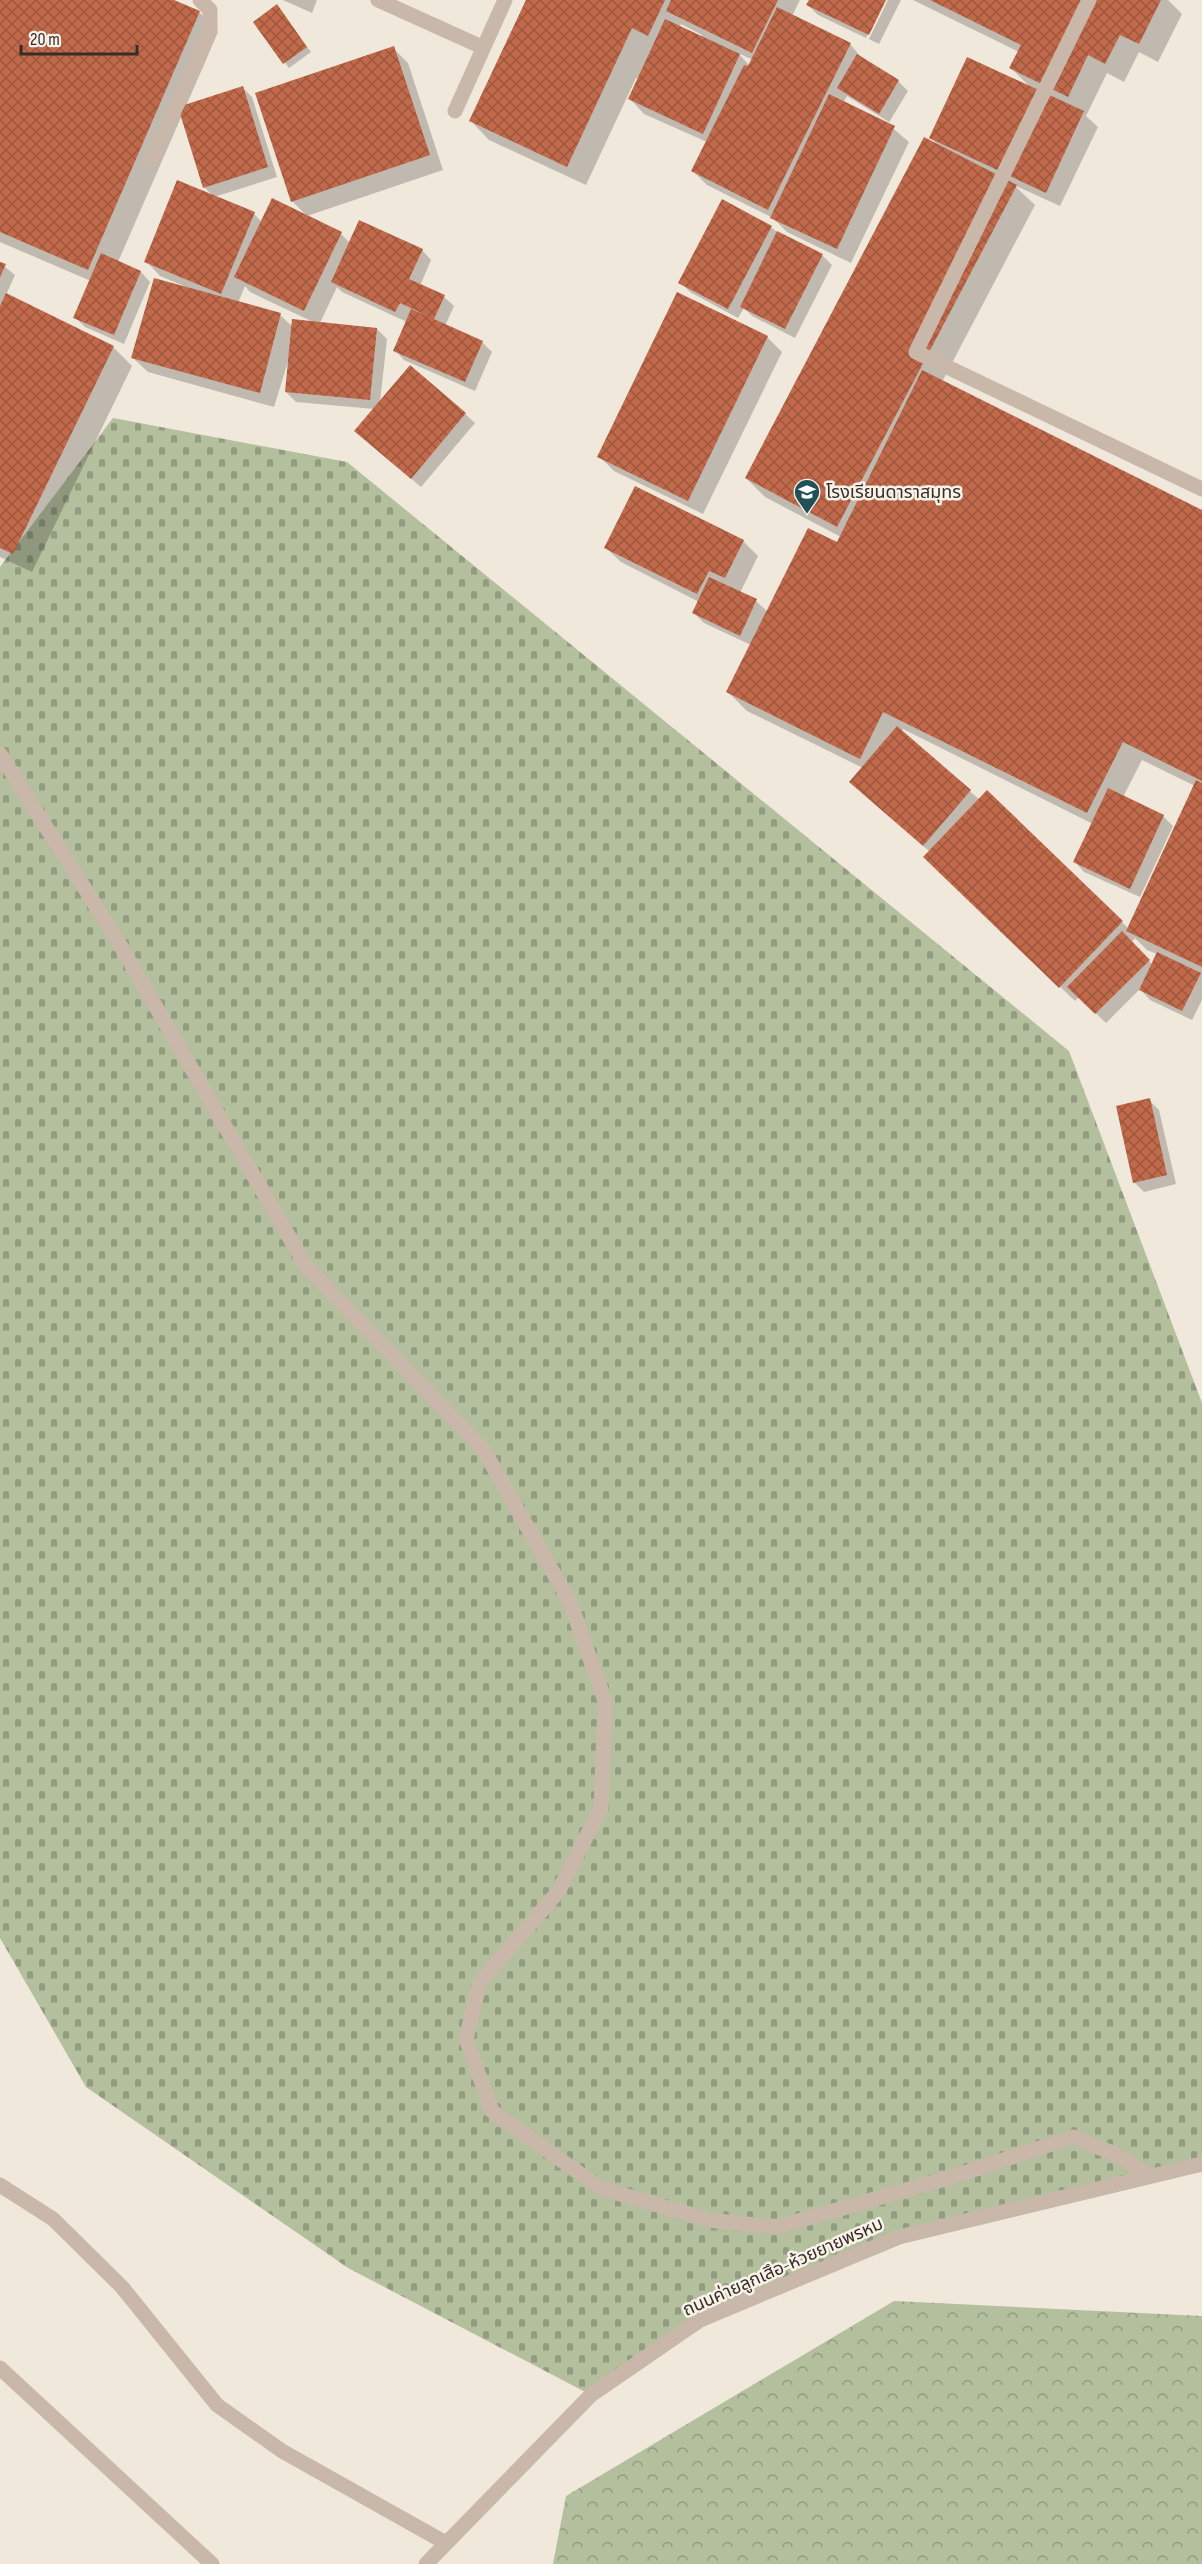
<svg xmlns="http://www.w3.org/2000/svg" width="1202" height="2564" font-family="'Sofia Sans Condensed','Noto Sans Thai',sans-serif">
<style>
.forest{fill:url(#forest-crowns)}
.cemetery{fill:url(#cemetery-stones)}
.shadow{fill:#0003;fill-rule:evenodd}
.building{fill:url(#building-cross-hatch)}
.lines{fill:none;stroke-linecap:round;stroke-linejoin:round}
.service{stroke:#c9b8a9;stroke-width:15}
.minor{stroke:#c9b8a9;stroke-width:15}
.labels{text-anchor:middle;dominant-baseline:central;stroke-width:5;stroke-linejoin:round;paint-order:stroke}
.poi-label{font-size:18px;fill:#362d28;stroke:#f9f2e9;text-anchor:start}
.street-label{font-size:18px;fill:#362d28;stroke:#f9f2e9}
</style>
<defs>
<pattern id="forest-crowns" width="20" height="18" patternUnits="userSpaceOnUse" patternTransform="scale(1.5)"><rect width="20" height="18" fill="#b3bf9d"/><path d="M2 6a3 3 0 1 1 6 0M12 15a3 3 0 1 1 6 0" fill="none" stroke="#929c80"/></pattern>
<pattern id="cemetery-stones" width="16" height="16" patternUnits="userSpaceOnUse" patternTransform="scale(1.5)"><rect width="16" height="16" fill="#b3bf9d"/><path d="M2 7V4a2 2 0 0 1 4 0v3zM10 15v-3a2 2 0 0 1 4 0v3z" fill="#929c80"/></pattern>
<pattern id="building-cross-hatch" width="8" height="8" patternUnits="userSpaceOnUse" patternTransform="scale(1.5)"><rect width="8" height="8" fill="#c1694b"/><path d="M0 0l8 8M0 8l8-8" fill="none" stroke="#9e573e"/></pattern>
</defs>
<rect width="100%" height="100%" fill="#f1e8dc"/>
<!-- forest -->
<path class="forest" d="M894,2301L1202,2316V2564H553L566,2496Z"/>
<!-- cemetery -->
<path class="cemetery" d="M113,418L347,462L1069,1051L1202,1403V2164L899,2237L700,2320L591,2395L348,2268L86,2087L0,1938V567Z"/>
<!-- shadow -->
<path class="shadow" d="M0,0H170L200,13L218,32L186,106L242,87L252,97L277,177L214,197L254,214L262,222L273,200L341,234L350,243L422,250L431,260L420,286L444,297L454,306L445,326L482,342L492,352L475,391L404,360L395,350L407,322L342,292L337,287L320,323L377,329L387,339L380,402L465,414L475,423L421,487L366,440L374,409L296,402L286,392L290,355L274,407L148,372L133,358L184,286L160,276L146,261L214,197L204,187L182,115L118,262L141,272L150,282L124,344L85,327L75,317L91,281L0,242ZM245,286L250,292L313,322L293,327L280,315L238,303Z
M283,0H317L312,13Z
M528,0H800L792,16L851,45L864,61L898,81L908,91L888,124L909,142L851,263L787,232L773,218L707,185L693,171L707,142L644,114L630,99L639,79L636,78L586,185L489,140L471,121ZM681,24L702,35L701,37L679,28ZM738,53L753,60L750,66ZM847,96L889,122L888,124L843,103Z
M811,0H885L866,38L818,15L808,5Z
M888,0H901L879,44L869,39Z
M913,0H1168L1182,14L1158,62L1139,52L1124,82L1107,73L1086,116L1098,127L1060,206L1014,185L1035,205L942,382L1202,511V1000L1192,1020L1150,1000L1140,989L1106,1023L1079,997L1075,1001L940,872L930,852L866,796L863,768L747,711L728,692L751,645L704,623L694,613L699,602L621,562L606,548L743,541L758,556L740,593L756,601L768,612L838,544L841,537L765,497L746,478L938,145L931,138L1031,88L1011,68L1019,52ZM903,729L1093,824L1075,862L1084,872L1140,897L1173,826L1163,816L1123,797L1142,760L1195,786L1129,929L987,792L980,800L901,732ZM1135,938L1147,950L1157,954L1152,964L1131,943Z
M277,6L311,52L289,68L255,22Z
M393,48L408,63L443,170L307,216L292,201Z
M771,227L778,233L822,255L832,265L795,338L752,316L744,308L738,318L690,292L680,282Z
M0,263L15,275L6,295L113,347L132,366L32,572L0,557Z
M678,294L768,338L782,352L703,514L614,471L599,456Z
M1149,1100L1159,1110L1176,1184L1144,1192L1134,1182Z"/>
<!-- building -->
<path class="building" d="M0,0H174L200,11L88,270L0,232Z
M526,0H665L648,36L632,28L567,167L469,121Z
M671,0H778L752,53L666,11Z
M809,0H886L869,35L806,5Z
M930,0H1161L1139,44L1120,35L1105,64L1088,55L1068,97L1009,68L1021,45Z
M277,4L307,47L283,64L253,22Z
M777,7L851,43L768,210L691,171L744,65L748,66Z
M665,19L740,54L703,134L628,99Z
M394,46L430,155L291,202L255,93Z
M857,54L899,80L879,114L837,88Z
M967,57L1084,111L1046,193L929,138Z
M243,86L268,167L203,188L178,107Z
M829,94L895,126L837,249L770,218Z
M924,137L1017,185L837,527L745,478Z
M177,180L255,212L221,294L144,262Z
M272,198L342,232L304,311L234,277Z
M722,199L772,226L728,309L678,283Z
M359,220L423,249L409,279L445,295L434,319L483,341L465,382L393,351L411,309L430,317L400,303L395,312L331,282Z
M777,231L823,254L785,329L740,307Z
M101,253L141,271L114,335L73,318Z
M0,262L6,264L0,277Z
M154,278L281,313L260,393L131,358Z
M677,292L768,336L688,501L597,457Z
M6,293L114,346L13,554L0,548V306Z
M292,319L377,328L370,400L285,392Z
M410,365L466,413L411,479L354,431Z
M922,370L1202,510V781L1123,742L1087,813L883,712L860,759L726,692L808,528L837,542Z
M635,486L744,540L725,578L709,571L697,594L604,548Z
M709,577L757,599L740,636L692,613Z
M897,726L971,790L923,846L849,782Z
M1196,780L1202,783V967L1126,931Z
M1108,788L1164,815L1130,889L1073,862Z
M987,790L1123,921L1059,988L923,857Z
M1122,931L1150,960L1095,1014L1067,987Z
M1157,952L1201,973L1182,1011L1139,990Z
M1150,1098L1167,1175L1133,1183L1116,1106Z"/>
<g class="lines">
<!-- service -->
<path class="service" d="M378,0L482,47
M1089,0L916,352L1202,489
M455,111L505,0
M151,160L197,62L210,30V10L200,0
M0,754L116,938L306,1266L483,1449L570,1602L605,1701L601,1808L558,1892L480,1982L466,2039L492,2111L600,2188L708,2220L777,2227L952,2177L1073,2137L1115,2154L1151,2176"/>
<!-- minor -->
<path class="minor" d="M0,2185L53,2219L122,2287L217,2405L282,2451L446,2543
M0,2368L212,2564
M426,2564L591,2395L700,2320L899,2237L1202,2164"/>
</g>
<!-- icons -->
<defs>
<g id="school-pin" transform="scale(1.35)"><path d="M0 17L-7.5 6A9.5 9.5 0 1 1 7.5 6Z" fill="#205156" stroke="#f9f2e9"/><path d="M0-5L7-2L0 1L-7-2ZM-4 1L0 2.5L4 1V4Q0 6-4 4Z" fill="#fff"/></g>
</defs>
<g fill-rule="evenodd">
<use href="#school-pin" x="807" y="492"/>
</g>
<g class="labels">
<!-- poi labels -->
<g class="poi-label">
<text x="826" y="492">โรงเรียนดาราสมุทร</text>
</g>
<!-- street labels -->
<g class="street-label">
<text transform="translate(783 2267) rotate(-24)">ถนนค่ายลูกเสึอ-ห้วยยายพรหม</text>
</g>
</g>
<!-- scale -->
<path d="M21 45v9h116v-9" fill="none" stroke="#362d28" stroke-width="3"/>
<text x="30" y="45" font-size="18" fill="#362d28" stroke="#f9f2e9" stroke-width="4.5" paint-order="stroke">20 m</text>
</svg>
